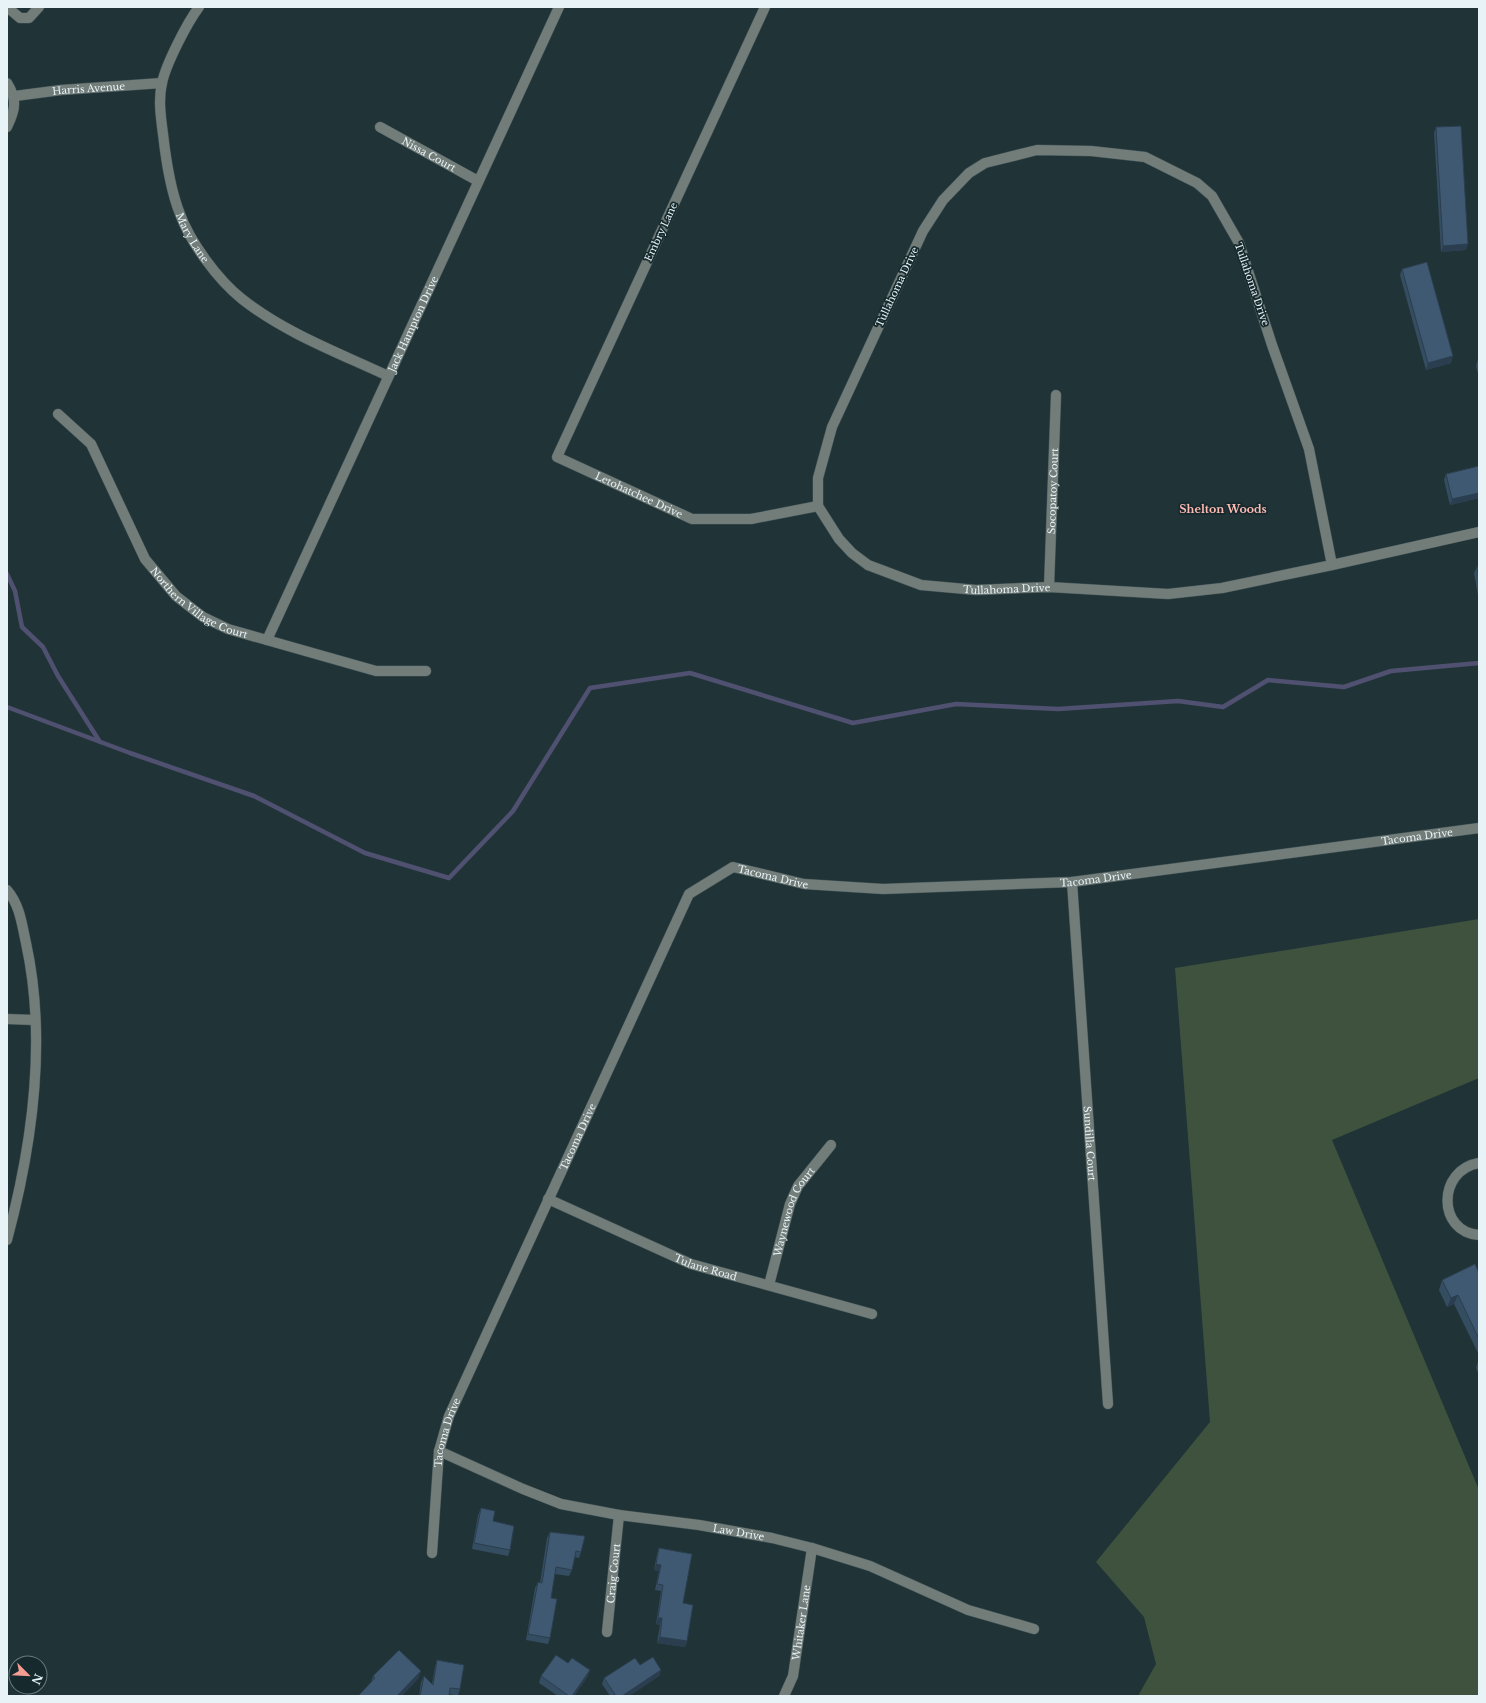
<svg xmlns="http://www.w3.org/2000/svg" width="1486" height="1703" font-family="'Libre Baskerville',serif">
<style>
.green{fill:#3f523e}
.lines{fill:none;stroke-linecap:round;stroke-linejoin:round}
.stream{stroke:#505171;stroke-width:4.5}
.minor-casing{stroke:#405356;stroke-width:11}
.minor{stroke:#727c79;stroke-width:10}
.wall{fill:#354d61}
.shaded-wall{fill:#2b3e4f}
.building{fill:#3e5971;stroke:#2b3e4f}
.labels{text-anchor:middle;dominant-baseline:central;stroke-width:3.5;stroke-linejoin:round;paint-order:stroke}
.street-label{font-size:10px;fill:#e7f3f6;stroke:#162a2e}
.neighbourhood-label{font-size:11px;font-weight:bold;fill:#ffbbb3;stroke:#162a2e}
</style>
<rect width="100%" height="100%" fill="#203438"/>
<!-- green -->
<path class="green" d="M1479,919V1078L1332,1140L1479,1490V1696H1138L1156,1664L1144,1617L1096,1562L1210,1422L1175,968Z"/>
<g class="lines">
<!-- stream -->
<path class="stream" d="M7,574L15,591L22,627L43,647L58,676L100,742
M7,707L130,753L254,796L365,853L449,878L513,811L590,688L690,673L853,723L956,704L1058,709L1178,701L1223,707L1268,680L1344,687L1391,671L1479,663"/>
<!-- minor casing -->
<g class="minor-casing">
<g id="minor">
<path d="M7,7L20,18H29L39,7"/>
<path id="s1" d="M199,7C187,23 166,64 162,83C158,100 161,118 163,134C166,161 170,189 180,214C190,242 218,280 242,299C285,333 339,353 388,376"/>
<path id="s2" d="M765,7L557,457L692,519H751L818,506"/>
<path d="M7,83C17,99 16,109 7,127"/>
<path id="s3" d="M15,96L61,90L162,83"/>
<path id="s4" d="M380,127L478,181"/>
<path id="s5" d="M58,414L91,444L145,559L176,596L203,617L228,629L376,671H426"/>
<path id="s6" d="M1332,565L1309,449L1272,345L1239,243L1212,196L1197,183L1145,157L1091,151L1037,150L985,163L969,173L943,200L923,231L832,427L818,478V506L839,539L852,553L868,565L921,585L976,590L1049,587L1168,594L1222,588L1332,565L1479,532"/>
<path id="s7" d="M1049,587L1056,395"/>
<path id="s8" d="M267,640L559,7"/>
<path id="s9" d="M1072,882L1108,1404"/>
<path d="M7,890C20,905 22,925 26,943C47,1039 32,1147 7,1240"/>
<path d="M7,1019L35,1020"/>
<path d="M1479,1163C1437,1170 1437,1232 1479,1235"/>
<path id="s10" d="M548,1199L691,1264L872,1314"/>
<path id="s11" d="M769,1285L790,1204L798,1186L831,1145"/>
<path id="s12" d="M439,1451L523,1489L561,1504L619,1515L699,1525L772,1538L812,1548L870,1566L968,1610L1034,1629"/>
<path id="s13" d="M432,1553L439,1451L449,1416L689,894L733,867L804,884L883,889L1072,882L1479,828"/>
<path id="s14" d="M607,1632L619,1515"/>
<path id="s15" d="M784,1696L793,1676L812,1548"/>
</g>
</g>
<!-- minor -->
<use href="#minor" class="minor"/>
</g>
<!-- wall -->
<path class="wall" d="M1436,127L1466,250L1441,252L1434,133Z
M1402,269L1451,363L1426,370L1400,275Z
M1478,359H1479V377L1476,366Z
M1479,466V498L1450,505L1444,480L1446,474Z
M1479,566V595H1478L1474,573L1477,567Z
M1479,1273V1355L1454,1304L1447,1307L1439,1290L1442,1280Z
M1479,1358V1375L1476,1368Z
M481,1508L493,1521L510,1550L508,1556L472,1549L478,1515Z
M550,1532L581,1552L579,1558L574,1557L572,1570L569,1576L555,1574L551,1598L550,1638L548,1644L526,1640L535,1588L538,1582L540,1583L547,1538Z
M659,1548L683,1603L687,1641L685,1647L657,1643L660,1625L656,1624L661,1591L655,1590L659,1571L654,1570L657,1554Z
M437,1660L460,1689L458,1696L449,1694V1696H419L421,1682L424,1676L432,1684L435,1667Z
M568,1663L588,1676L574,1696H558L539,1683L541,1676Z
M640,1665L661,1670L659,1676L629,1696H610L602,1684L604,1678Z
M421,1671L418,1679L371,1682L373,1676Z"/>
<!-- shaded-wall -->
<path class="shaded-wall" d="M1468,244L1466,250L1441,252L1443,246Z
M1453,356L1451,363L1426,370L1428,363Z
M1479,493V498L1450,505L1452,499Z
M1458,1295L1454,1304L1447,1307L1451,1298Z
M656,1564L661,1565L659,1571L654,1570Z
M658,1618H662L660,1625L656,1624Z
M660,1637L687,1641L685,1647L657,1643Z
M590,1670L588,1676L574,1696H572Z
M661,1670L659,1676L629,1696H622Z
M421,1671L418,1679L402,1696H397Z"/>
<!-- building -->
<path class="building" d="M1461,126L1468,244L1443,246L1436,127Z
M1427,262L1453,356L1428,363L1402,269Z
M1479,466V493L1452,499L1446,474Z
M1479,566V580L1477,567Z
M1475,1264L1479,1273V1339L1458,1295L1451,1298L1442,1280Z
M481,1508L495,1511L493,1521L514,1526L510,1550L474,1543Z
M550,1532L585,1536L581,1552L576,1551L572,1570L556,1567L551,1598L557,1599L550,1638L528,1634L538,1582L542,1583Z
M659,1548L692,1554L683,1603L693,1605L687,1641L660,1637L662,1618H658L663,1585L657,1584L661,1565L656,1564Z
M399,1650L421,1671L397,1696H358L375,1678L373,1676Z
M556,1655L568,1663L572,1658L590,1670L572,1696H569L541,1676Z
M653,1657L661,1670L622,1696H616L604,1678L635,1658L640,1665Z
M437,1660L464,1665L460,1689L450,1688L449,1696H420L424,1676L433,1685Z"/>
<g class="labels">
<!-- street labels -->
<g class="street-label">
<text stroke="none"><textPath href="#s3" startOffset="74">Harris Avenue</textPath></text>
<text stroke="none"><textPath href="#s4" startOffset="56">Nissa Court</textPath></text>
<text transform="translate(661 232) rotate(-65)">Embry Lane</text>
<text stroke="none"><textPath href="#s1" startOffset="245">Mary Lane</textPath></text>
<text transform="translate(1252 284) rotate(71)">Tullahoma Drive</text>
<text transform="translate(897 287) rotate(-65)">Tullahoma Drive</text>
<text stroke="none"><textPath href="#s8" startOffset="348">Jack Hampton Drive</textPath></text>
<text stroke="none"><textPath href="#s7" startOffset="96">Socopatoy Court</textPath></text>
<text stroke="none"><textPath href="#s2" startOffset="586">Letohatchee Drive</textPath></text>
<text stroke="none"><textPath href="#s6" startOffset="1241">Tullahoma Drive</textPath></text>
<text stroke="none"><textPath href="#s5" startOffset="243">Northern Village Court</textPath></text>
<text stroke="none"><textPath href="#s13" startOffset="1454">Tacoma Drive</textPath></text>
<text stroke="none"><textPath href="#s13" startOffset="806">Tacoma Drive</textPath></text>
<text stroke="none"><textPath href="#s13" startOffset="1130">Tacoma Drive</textPath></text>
<text stroke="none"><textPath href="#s13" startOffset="446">Tacoma Drive</textPath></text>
<text stroke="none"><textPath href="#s9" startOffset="262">Sundilla Court</textPath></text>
<text stroke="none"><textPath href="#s11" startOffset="78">Waynewood Court</textPath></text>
<text stroke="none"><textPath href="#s10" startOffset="172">Tulane Road</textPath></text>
<text stroke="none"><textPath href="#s13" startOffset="122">Tacoma Drive</textPath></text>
<text stroke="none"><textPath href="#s12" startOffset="313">Law Drive</textPath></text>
<text stroke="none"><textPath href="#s14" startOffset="59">Craig Court</textPath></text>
<text stroke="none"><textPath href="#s15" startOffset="76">Whitaker Lane</textPath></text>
</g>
<!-- neighbourhood labels -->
<g class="neighbourhood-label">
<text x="1223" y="509">Shelton Woods</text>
</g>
</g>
<!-- border -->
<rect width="1486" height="1703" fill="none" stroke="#e7f3f6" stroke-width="16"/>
<!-- north arrow -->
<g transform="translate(28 1675) rotate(114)"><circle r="19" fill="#162a2e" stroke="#6a7a7e"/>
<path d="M0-3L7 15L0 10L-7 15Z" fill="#f59c93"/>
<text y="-6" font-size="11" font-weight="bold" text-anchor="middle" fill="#e7f3f6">N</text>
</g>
</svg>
